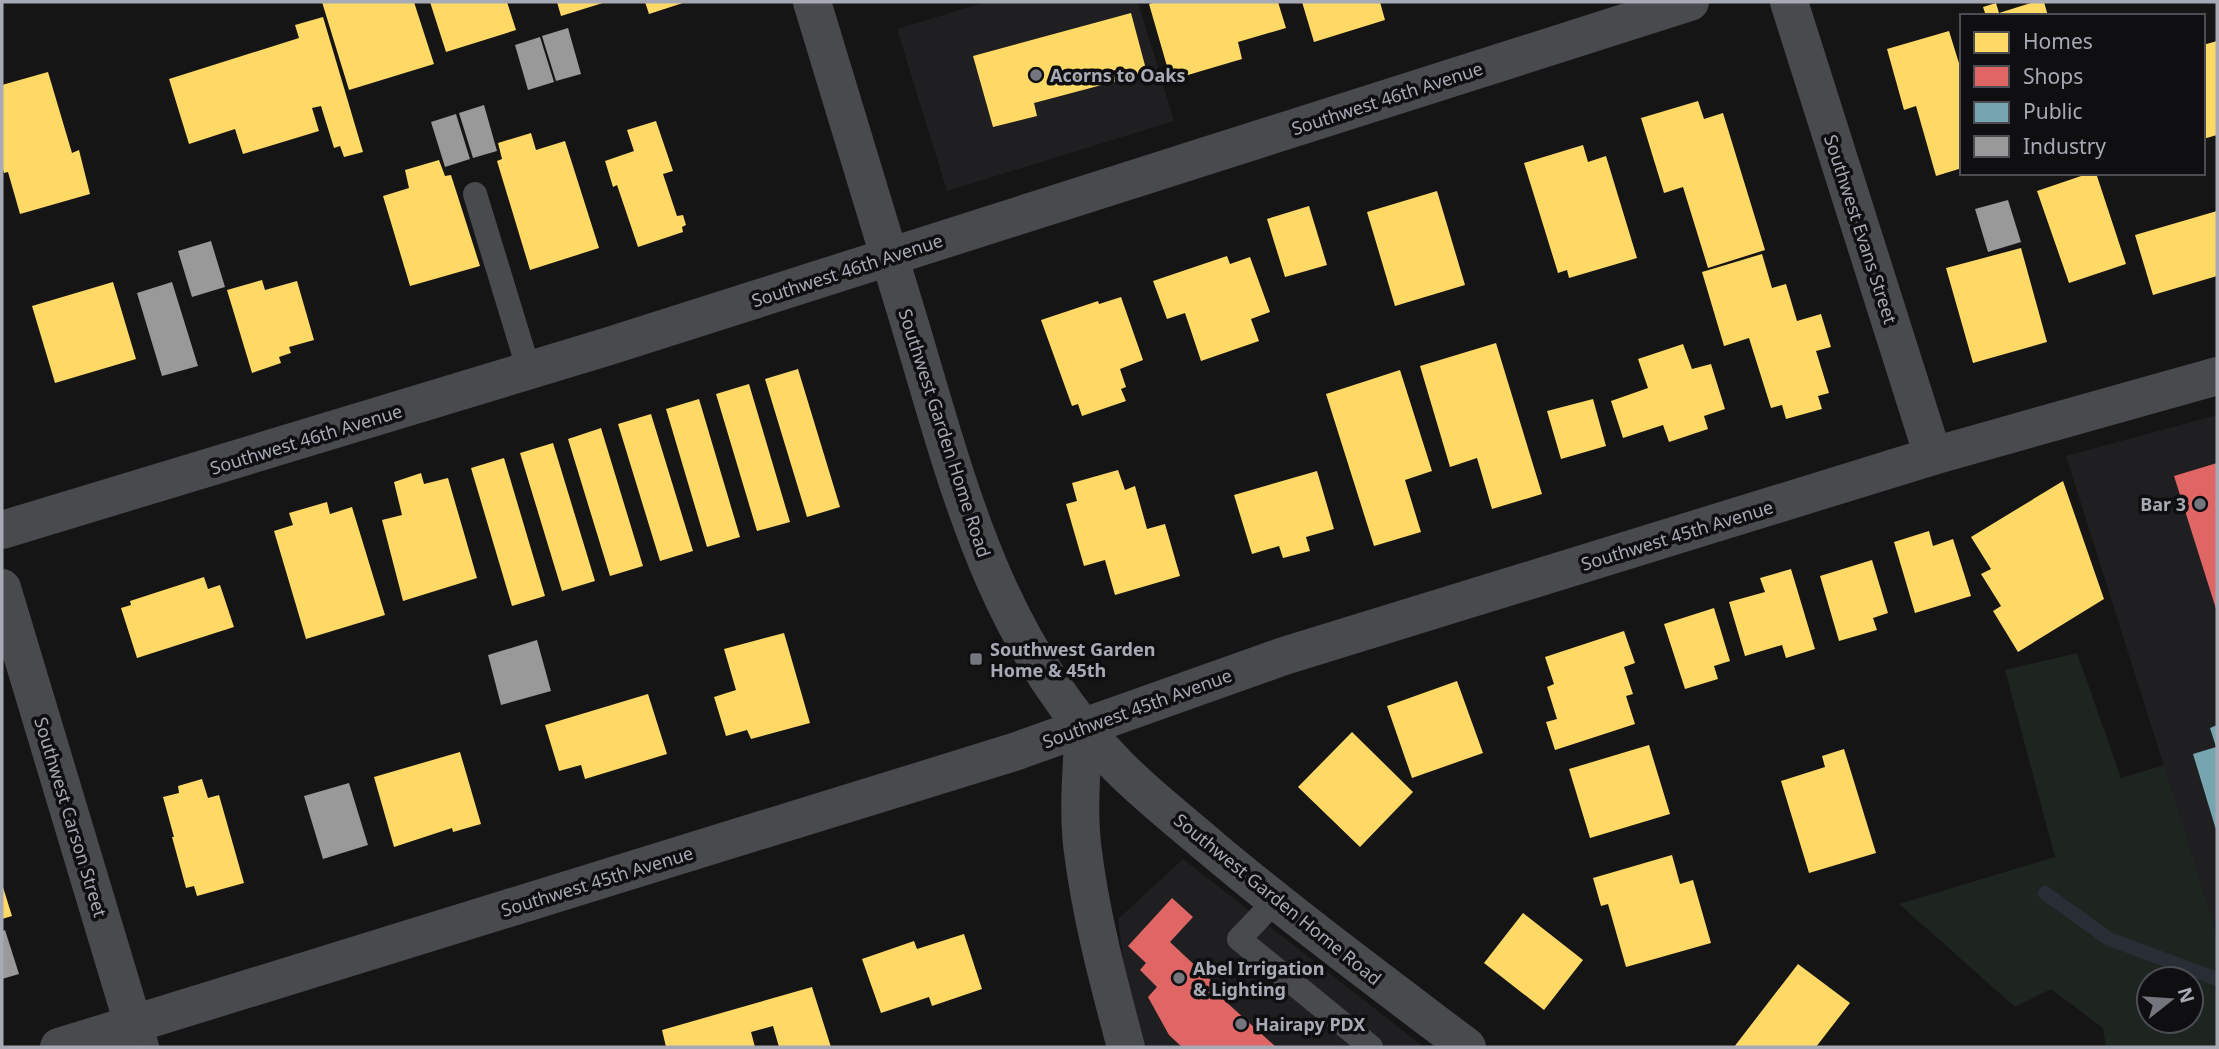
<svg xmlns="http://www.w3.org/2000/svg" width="2219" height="1049" font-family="'Noto Sans',sans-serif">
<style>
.built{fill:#1f1f21}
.green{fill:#1e241f;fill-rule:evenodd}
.homes{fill:#ffd966}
.shops{fill:#e06666}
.public{fill:#76a5af}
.industry{fill:#999}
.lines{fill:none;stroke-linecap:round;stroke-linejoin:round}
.stream{stroke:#292e36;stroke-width:14}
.service{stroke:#494a4e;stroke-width:24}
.minor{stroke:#494a4e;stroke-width:38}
.tertiary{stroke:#494a4e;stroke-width:38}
.poi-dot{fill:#74757d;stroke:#0f0f11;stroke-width:2.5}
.labels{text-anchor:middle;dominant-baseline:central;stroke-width:7;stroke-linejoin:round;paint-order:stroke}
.poi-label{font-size:18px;font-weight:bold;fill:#a7a9b5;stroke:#0f0f11;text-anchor:start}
.street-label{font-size:18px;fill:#a7a9b5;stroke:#0f0f11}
</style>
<rect width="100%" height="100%" fill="#151515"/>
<!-- built -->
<path class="built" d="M986,2H1138L1174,121L947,191L897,29Z
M2217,415V934L2066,456Z
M1183,859L1424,1047H1147L1126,984L1118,919Z"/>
<!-- green -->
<path class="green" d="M2077,653L2121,778L2164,765L2217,934V1047H2106L2103,1028L2051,989L2015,1007L1899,904L2055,857L2005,670ZM2149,979H2191V1021H2149Z"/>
<!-- homes -->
<path class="homes" d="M322,2H414L434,64L349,90Z
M430,2H507L516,30L446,52Z
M557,2H606L561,16Z
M645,2H686L649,14Z
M1155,2H1278L1286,28L1238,42L1242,59L1171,80L1149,4Z
M1302,2H1380L1385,20L1314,42Z
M2034,2H2044L2048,16H1986L1983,7L1996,3L1999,13Z
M1131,13L1147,73L1034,103L1037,116L993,127L973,56Z
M323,17L363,152L344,157L340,146L334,148L321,106L312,108L319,131L243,154L235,129L189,144L169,79L299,38L295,25Z
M1949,31L1962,73V168L1936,176L1916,106L1904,110L1887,49Z
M2217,41V135L2203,139V45Z
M48,72L72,153L79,150L90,194L20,214L8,172L4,173L2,166V85Z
M1698,101L1704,119L1723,113L1765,250L1708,268L1683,187L1664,193L1641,118Z
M656,121L673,171L663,174L677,216L683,215L686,225L682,227L683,232L638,247L617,185L613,187L605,161L634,151L627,130Z
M531,133L536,150L565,141L599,248L530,270L497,161L502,159L498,143Z
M1583,145L1588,162L1606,156L1637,258L1569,278L1567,270L1558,273L1524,163Z
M439,160L445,176L451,175L480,266L410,286L383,196L409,188L405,170Z
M2090,173H2096L2126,264L2069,283L2037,191Z
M1437,191L1465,285L1395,306L1367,212Z
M1309,206L1327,265L1285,277L1267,219Z
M2217,211V276L2153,295L2135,235Z
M2021,248L2047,342L1973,363L1946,268Z
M1762,254L1772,288L1786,284L1797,321L1821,314L1831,347L1816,351L1829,393L1818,396L1822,409L1786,419L1782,405L1771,408L1749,338L1724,346L1702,272Z
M1227,256L1230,264L1250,257L1270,312L1251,319L1259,341L1201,361L1185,313L1167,319L1153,281Z
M262,280L265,290L297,281L314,340L289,347L291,353L279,357L281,363L252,373L227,290Z
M113,282L136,359L55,383L32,306Z
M1121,297L1143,360L1120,369L1126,387L1121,389L1126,401L1082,416L1078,404L1072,406L1041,320L1098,301L1099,304Z
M1496,343L1542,494L1492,509L1477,458L1450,467L1420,366Z
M1683,344L1692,369L1711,364L1725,409L1704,416L1708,429L1669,442L1663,425L1623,438L1611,401L1648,388L1638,359Z
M798,369L840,507L807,517L765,379Z
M1400,370L1432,471L1405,480L1421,532L1374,546L1326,394Z
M749,384L790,522L757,531L716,394Z
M699,399L740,537L707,547L666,409Z
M1593,399L1606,446L1561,459L1547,411Z
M651,414L693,551L660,561L618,424Z
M601,428L643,566L610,576L568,439Z
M553,443L595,581L562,591L520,453Z
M504,458L545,596L512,606L471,468Z
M1118,470L1125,490L1135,486L1147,529L1165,524L1180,576L1115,595L1105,560L1084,566L1066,504L1077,501L1072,483Z
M1317,471L1334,529L1306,537L1310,551L1283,558L1279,546L1252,554L1234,495Z
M421,473L424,484L448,478L477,578L403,601L382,520L402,515L394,482Z
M2063,481L2104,599L2018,652L1993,611L2001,606L1981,574L1991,569L1971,537Z
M327,502L330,514L352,507L385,615L306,639L274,531L293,525L289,513Z
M1929,531L1933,546L1953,539L1971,596L1915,613L1894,542Z
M1872,560L1888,613L1873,618L1877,630L1839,641L1820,576Z
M1791,569L1815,649L1786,658L1782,645L1745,656L1729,602L1765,592L1760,578Z
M204,577L208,589L220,585L234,627L137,658L121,608L131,605L130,601Z
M1714,608L1730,661L1714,666L1718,679L1685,689L1664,624Z
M1624,631L1635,663L1624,667L1633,694L1626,696L1635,724L1555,750L1546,722L1557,719L1547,687L1554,684L1545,657Z
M784,633L810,723L751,739L747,730L726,736L714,697L736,690L724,649Z
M1457,681L1483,753L1412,778L1387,706Z
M648,694L667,754L585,779L581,765L559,771L545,725Z
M1352,732L1413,792L1360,847L1298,787Z
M1649,745L1670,814L1590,838L1569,769Z
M1844,749L1876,853L1809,873L1781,781L1825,767L1822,756Z
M460,752L481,824L453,832L452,828L394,847L374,777Z
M202,779L208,798L219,795L244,883L197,896L194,886L186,888L172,837H174L163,797L179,793L178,786Z
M1672,855L1680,884L1693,880L1711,943L1626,967L1608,904L1601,906L1593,878Z
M2,884L12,916L2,919Z
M1523,913L1583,960L1544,1010L1484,963Z
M964,934L982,989L932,1006L929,997L881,1013L862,959L914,941L917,949Z
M1798,964L1850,1003L1816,1047H1734Z
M812,987L831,1047H779L773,1026L751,1032L755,1047H666L662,1030Z"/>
<!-- shops -->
<path class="shops" d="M2217,463V612L2174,476Z
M1172,898L1193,917L1170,942L1218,987L1214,991L1276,1047H1182L1169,1035L1148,997L1157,987L1140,970L1146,963L1128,946Z"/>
<!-- public -->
<path class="public" d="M2217,725V833L2193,754L2216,747L2210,728Z"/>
<!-- industry -->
<path class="industry" d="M568,28L581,74L556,81L542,36Z
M540,37L554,82L528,90L515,45Z
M484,105L497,151L473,158L459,113Z
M456,114L470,159L445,167L431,122Z
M2008,200L2021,242L1988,252L1975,209Z
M211,241L225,287L192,297L178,251Z
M172,282L198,366L162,376L137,293Z
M537,640L551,691L501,705L488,655Z
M349,783L368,845L323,859L304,796Z
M5,930L19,974L2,979V931Z"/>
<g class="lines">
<!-- stream -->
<path class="stream" d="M2045,893L2109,939L2217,979"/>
<!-- service -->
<path class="service" d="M475,194L529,371
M1276,900L1239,939L1371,1047"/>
<!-- minor -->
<path class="minor" d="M1789,2L1933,456
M2,530L606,347L1690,2
M2,588L140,1047
M1084,726C1082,765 1078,805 1082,844C1090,913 1108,980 1126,1047"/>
<!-- tertiary -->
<path class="tertiary" d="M812,2C845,110 878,219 911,328C959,489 995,640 1117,765C1145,794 1178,819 1209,846C1292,916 1380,981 1467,1047
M59,1047L1014,752L1284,656L1933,456L2217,376"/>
</g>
<!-- markers -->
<g class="poi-dot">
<circle cx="1036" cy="75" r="7"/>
<circle cx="2200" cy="504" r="7"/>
<rect x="969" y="652" width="14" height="14" rx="3.5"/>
<circle cx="1179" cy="978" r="7"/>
<circle cx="1241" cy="1024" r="7"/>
</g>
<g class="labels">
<!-- poi labels -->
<g class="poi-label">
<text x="1050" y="75">Acorns to Oaks</text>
<text x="2186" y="504" text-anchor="end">Bar 3</text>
<text x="990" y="649">Southwest Garden<tspan x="990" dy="21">Home &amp; 45th</tspan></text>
<text x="1193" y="968">Abel Irrigation<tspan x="1193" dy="21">&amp; Lighting</tspan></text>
<text x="1255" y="1024">Hairapy PDX</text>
</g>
<!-- street labels -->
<g class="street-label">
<text transform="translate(1387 98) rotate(-18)">Southwest 46th Avenue</text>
<text transform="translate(1861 229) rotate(72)">Southwest Evans Street</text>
<text transform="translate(847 270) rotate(-18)">Southwest 46th Avenue</text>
<text transform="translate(945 433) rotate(72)">Southwest Garden Home Road</text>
<text transform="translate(306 439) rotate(-17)">Southwest 46th Avenue</text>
<text transform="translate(1677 535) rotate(-17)">Southwest 45th Avenue</text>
<text transform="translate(1137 708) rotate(-20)">Southwest 45th Avenue</text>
<text transform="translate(71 817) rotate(73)">Southwest Carson Street</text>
<text transform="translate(597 881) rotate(-17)">Southwest 45th Avenue</text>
<text transform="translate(1278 899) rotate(39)">Southwest Garden Home Road</text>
</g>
</g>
<!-- border -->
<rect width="2219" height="1049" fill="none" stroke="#a7a9b5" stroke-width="7"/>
<!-- legend -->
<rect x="1960" y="14" width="245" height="161" fill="#0f0f11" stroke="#4c4d53" stroke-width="2"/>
<rect x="1974" y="32" width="35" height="21" fill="#ffd966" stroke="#4c4d53" stroke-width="2"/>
<text x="2023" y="49" font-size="21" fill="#a7a9b5">Homes</text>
<rect x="1974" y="66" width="35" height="21" fill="#e06666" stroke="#4c4d53" stroke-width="2"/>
<text x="2023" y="84" font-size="21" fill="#a7a9b5">Shops</text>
<rect x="1974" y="102" width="35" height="21" fill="#76a5af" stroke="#4c4d53" stroke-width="2"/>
<text x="2023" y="119" font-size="21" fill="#a7a9b5">Public</text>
<rect x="1974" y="136" width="35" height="21" fill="#999999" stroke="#4c4d53" stroke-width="2"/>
<text x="2023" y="154" font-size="21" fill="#a7a9b5">Industry</text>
<!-- north arrow -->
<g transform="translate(2170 1000) rotate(73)"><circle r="33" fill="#0f0f11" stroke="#4c4d53" stroke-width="2"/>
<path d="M0-5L12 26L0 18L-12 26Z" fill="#74757d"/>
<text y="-10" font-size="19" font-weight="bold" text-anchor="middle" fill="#a7a9b5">N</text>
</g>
</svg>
